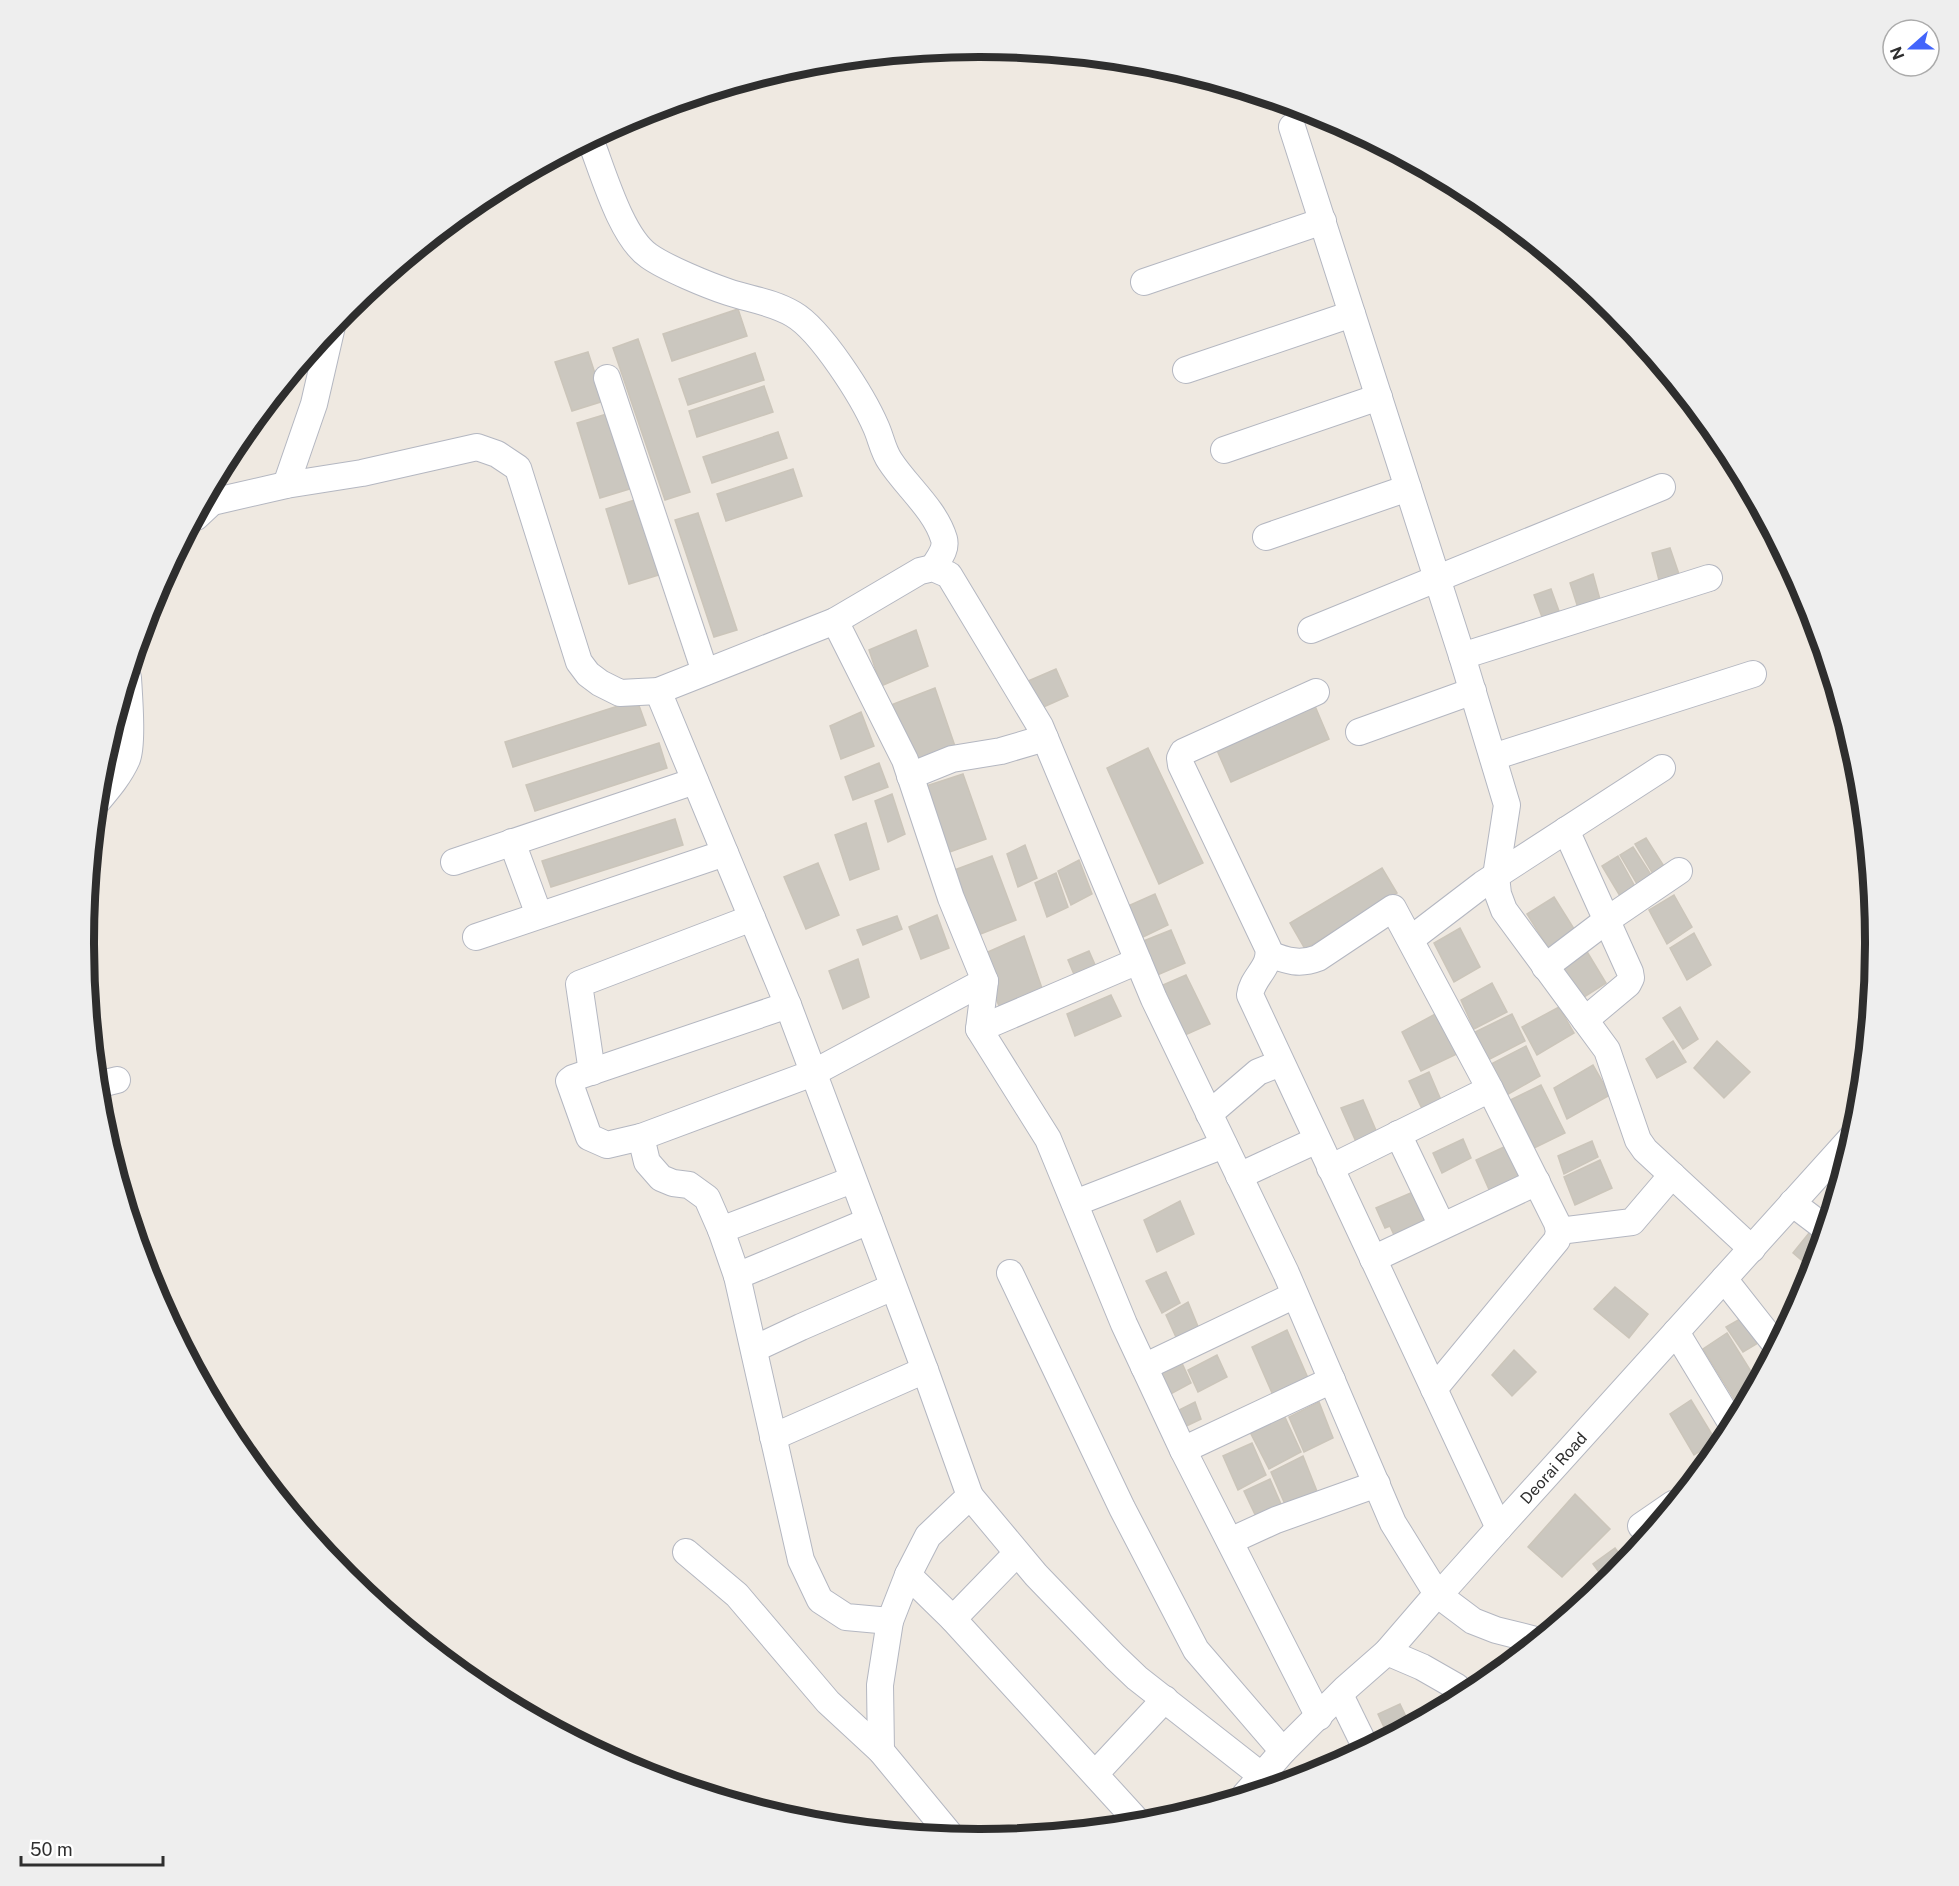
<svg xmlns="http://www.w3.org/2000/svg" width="1959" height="1886" font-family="'Public Sans',sans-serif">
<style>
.building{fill:#cbc7bf;stroke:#cbc5ba;stroke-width:1.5}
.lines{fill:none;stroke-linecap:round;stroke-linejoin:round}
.minor-casing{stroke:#b4b7c1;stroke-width:28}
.minor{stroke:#fff;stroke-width:26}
.labels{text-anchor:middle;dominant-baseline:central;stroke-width:5;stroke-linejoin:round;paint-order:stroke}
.street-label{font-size:16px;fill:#2e2e2e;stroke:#fff}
.rim{fill:none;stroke:#2e2e2e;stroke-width:8}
</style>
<rect width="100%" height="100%" fill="#efe9e1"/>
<!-- building -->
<path class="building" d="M738,309L747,336L672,361L663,334Z
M638,339L690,492L665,500L613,348Z
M588,352L604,401L572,411L555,362Z
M755,353L764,380L688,405L679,379Z
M764,386L773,412L697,437L689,411Z
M610,413L633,488L600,498L577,423Z
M778,432L787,458L712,483L703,457Z
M793,469L802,496L726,521L717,494Z
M638,499L662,574L629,584L606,509Z
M698,513L737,630L714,637L675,520Z
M1670,548L1680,577L1660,584L1652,553Z
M1593,574L1601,603L1579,611L1570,583Z
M1551,589L1559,611L1542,617L1534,595Z
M916,630L928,666L881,686L869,650Z
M1056,669L1068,696L1039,709L1026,682Z
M935,688L957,752L913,769L886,707Z
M1312,699L1329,739L1231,782L1212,739Z
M637,700L646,725L513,767L505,742Z
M861,712L874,746L841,759L830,726Z
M659,743L667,768L535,811L526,785Z
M1148,748L1203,863L1159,884L1107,768Z
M879,763L888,787L853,800L845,777Z
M963,774L986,839L944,854L920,788Z
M892,794L905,834L888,842L875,801Z
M675,819L683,845L551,887L542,861Z
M866,823L879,869L850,880L835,835Z
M1646,838L1667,871L1656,879L1635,844Z
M1025,845L1037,878L1018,887L1007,854Z
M1633,847L1655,881L1640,889L1620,855Z
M992,856L1016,920L973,937L949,872Z
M1618,856L1638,892L1623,901L1602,866Z
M1079,860L1092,894L1071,905L1058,871Z
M818,863L839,915L806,929L784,877Z
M1382,868L1397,893L1305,949L1290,923Z
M1056,873L1068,907L1047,917L1035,883Z
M1155,894L1168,925L1139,939L1126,907Z
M1674,895L1692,927L1667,944L1649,910Z
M1554,897L1576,932L1549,949L1527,914Z
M937,915L949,948L921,959L909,927Z
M897,916L902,929L863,945L857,930Z
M1460,928L1480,967L1454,982L1434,943Z
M1171,930L1185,963L1155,976L1141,942Z
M1694,933L1711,965L1687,980L1670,948Z
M1024,936L1045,997L1003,1016L979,956Z
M1586,950L1606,983L1581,999L1559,967Z
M1089,951L1099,974L1078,984L1068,960Z
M858,959L869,997L843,1009L829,971Z
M1186,975L1210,1024L1176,1039L1154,989Z
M1492,983L1507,1012L1474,1029L1461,1000Z
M1111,995L1121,1016L1075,1036L1067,1014Z
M1559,1007L1574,1033L1537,1055L1522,1027Z
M1680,1007L1698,1039L1683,1049L1663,1018Z
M1439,1012L1459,1053L1421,1071L1402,1032Z
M1512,1014L1525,1041L1488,1060L1475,1032Z
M1673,1041L1686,1062L1657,1078L1646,1059Z
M1717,1041L1750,1072L1724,1098L1694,1068Z
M1526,1046L1540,1076L1505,1096L1491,1064Z
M1593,1065L1610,1095L1567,1119L1554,1088Z
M1429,1072L1444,1107L1425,1115L1409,1081Z
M1541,1085L1565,1133L1528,1151L1504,1103Z
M1363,1100L1378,1135L1357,1144L1341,1108Z
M1463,1139L1471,1158L1442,1173L1433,1153Z
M1592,1141L1598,1157L1564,1174L1558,1156Z
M1506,1146L1520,1179L1491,1194L1476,1160Z
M1600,1160L1612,1188L1575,1205L1564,1177Z
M1413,1192L1425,1221L1394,1235L1390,1226L1385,1228L1376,1208Z
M1180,1201L1194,1234L1157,1252L1144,1220Z
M1813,1228L1823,1236L1813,1270L1793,1253Z
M1166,1272L1180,1303L1162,1313L1146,1281Z
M1615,1287L1648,1314L1629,1338L1594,1309Z
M1188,1302L1201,1334L1180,1346L1166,1315Z
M1747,1315L1763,1340L1743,1352L1726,1327Z
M1287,1330L1311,1385L1276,1402L1252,1347Z
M1727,1333L1757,1381L1741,1410L1703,1349Z
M1514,1350L1536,1372L1512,1396L1492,1375Z
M1217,1355L1227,1377L1198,1392L1188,1370Z
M1181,1361L1191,1383L1165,1397L1154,1374Z
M1691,1400L1716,1441L1694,1455L1670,1414Z
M1195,1402L1201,1419L1178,1430L1171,1414Z
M1319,1402L1333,1438L1304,1452L1289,1417Z
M1283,1413L1301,1452L1269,1469L1250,1432Z
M1252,1443L1266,1475L1238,1490L1223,1456Z
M1303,1456L1318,1494L1287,1509L1271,1472Z
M1270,1479L1284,1511L1259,1523L1244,1491Z
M1575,1494L1610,1529L1562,1577L1528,1547Z
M1615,1548L1625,1562L1607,1583L1593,1564Z
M1497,1673L1477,1689L1471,1692L1469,1686Z
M1400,1704L1410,1725L1388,1736L1378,1714Z"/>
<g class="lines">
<!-- minor casing -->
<g class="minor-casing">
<g id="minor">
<path d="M1292,127L1462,656L1507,805L1496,876L1498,894L1504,910L1607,1050L1638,1140L1645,1150L1752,1249"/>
<path d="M590,139C603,172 621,237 649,256C666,268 707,285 728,292C749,299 773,302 793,314C821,330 863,397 876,427C881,438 883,451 890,461C906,486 935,509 944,539C947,550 938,559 933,568"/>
<path d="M1144,282L1323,221"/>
<path d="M1186,370L1352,314"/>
<path d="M607,378L705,672"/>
<path d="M1224,450L1379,397"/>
<path d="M286,485L314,404L332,326"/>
<path d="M196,517L212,502L286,485L362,473L477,447L497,454L518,468L579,662L588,674L600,683L620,693L658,691L835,621L920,571L933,568L949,575L1040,726L1154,999L1286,1273L1393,1523L1437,1594L1473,1621L1496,1630L1536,1640"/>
<path d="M1266,537L1408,488"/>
<path d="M835,621L905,760L951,898L985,981L979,1029L1048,1139L1124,1324L1183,1450L1319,1717"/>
<path d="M1311,630L1662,487"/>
<path d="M1462,656L1709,578"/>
<path d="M658,691L788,1005L925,1370L970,1496L928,1536L908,1575L953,1619L1140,1824"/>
<path d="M1316,692L1183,752L1180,758L1181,765L1268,948C1272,967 1252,977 1250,995L1499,1528"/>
<path d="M1359,732L1473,691"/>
<path d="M1493,757L1753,674"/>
<path d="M910,776L952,759L1001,751L1045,738"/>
<path d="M97,802C108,789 120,775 127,759C133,744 129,695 128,678"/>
<path d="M1566,830L1630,972L1631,978L1628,984L1585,1020"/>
<path d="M512,842L539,915"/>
<path d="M454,862L695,781"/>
<path d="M476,937L725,853"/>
<path d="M1411,939L1483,884L1662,768"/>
<path d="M1269,954C1287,961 1300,965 1318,958L1393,908L1490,1089L1557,1223L1559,1231L1557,1240L1434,1389"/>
<path d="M1545,967L1607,920L1679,871"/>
<path d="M979,1029L1138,961"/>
<path d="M592,1072L579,984L752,918"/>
<path d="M97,1085L117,1080"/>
<path d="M1209,1114L1258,1072L1281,1063"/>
<path d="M1398,1134L1442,1226"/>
<path d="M641,1137L607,1145L589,1137L569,1081L573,1078L788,1005"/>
<path d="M1330,1168L1490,1089"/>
<path d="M1239,1176L1317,1140"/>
<path d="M1075,1203L1224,1145"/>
<path d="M1792,1203L1825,1228"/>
<path d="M721,1230L852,1180"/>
<path d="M1559,1231L1632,1222L1672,1175"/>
<path d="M1373,1259L1537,1182"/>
<path d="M1010,1273L1122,1508L1196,1650L1283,1751"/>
<path d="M737,1276L869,1221"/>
<path d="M1724,1279L1776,1345"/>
<path d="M1676,1332L1733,1426"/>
<path d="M754,1349L801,1327L893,1287"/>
<path d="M1144,1367L1295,1295"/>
<path d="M773,1437L925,1370"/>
<path d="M1183,1450L1332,1380"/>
<path d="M970,1496L1036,1575L1115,1657L1137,1678L1262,1776"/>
<path d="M1641,1526L1673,1504"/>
<path d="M1230,1541L1276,1520L1377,1484"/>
<path d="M686,1552L737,1595L828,1702L881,1751L952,1837"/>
<path d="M953,1619L1017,1553"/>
<path d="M890,1621L908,1575"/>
<path d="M1387,1652L1422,1667L1457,1687L1462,1697"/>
<path d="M1340,1695L1366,1748"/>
<path d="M881,1751L880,1685L890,1621L846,1617L820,1600L801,1560L737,1276L721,1230L707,1198L689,1185L673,1183L661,1178L647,1162L641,1137L813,1073L985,981"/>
<path d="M1095,1774L1165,1699"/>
<path id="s1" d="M1245,1795L1283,1751L1346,1688L1387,1652L1437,1594L1449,1584L1499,1528L1854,1135"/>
</g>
</g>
<!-- minor -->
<use href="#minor" class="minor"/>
</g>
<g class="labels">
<!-- street labels -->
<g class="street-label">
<text stroke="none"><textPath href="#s1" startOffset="450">Deorai Road</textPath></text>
</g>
</g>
<!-- crop -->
<path d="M0 0H1959V1886H0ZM979 57H980A885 885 0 0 1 1865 942V944A885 885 0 0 1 980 1829H979A885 885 0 0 1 94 944V942A885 885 0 0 1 979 57Z" fill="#eee" fill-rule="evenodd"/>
<path class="rim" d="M979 57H980A885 885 0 0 1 1865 942V944A885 885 0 0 1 980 1829H979A885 885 0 0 1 94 944V942A885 885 0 0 1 979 57Z"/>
<!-- north arrow -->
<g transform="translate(1911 48) rotate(249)"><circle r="28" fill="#ffffff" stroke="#ababab" stroke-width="1.5"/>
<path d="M0-4.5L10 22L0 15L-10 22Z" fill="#4264fb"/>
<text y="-9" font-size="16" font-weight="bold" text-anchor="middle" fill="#2e2e2e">N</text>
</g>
<!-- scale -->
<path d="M21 1856v9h142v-9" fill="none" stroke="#2e2e2e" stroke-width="3"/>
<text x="30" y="1856" font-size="18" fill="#2e2e2e" stroke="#ffffff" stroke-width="4.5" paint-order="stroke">50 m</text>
</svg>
